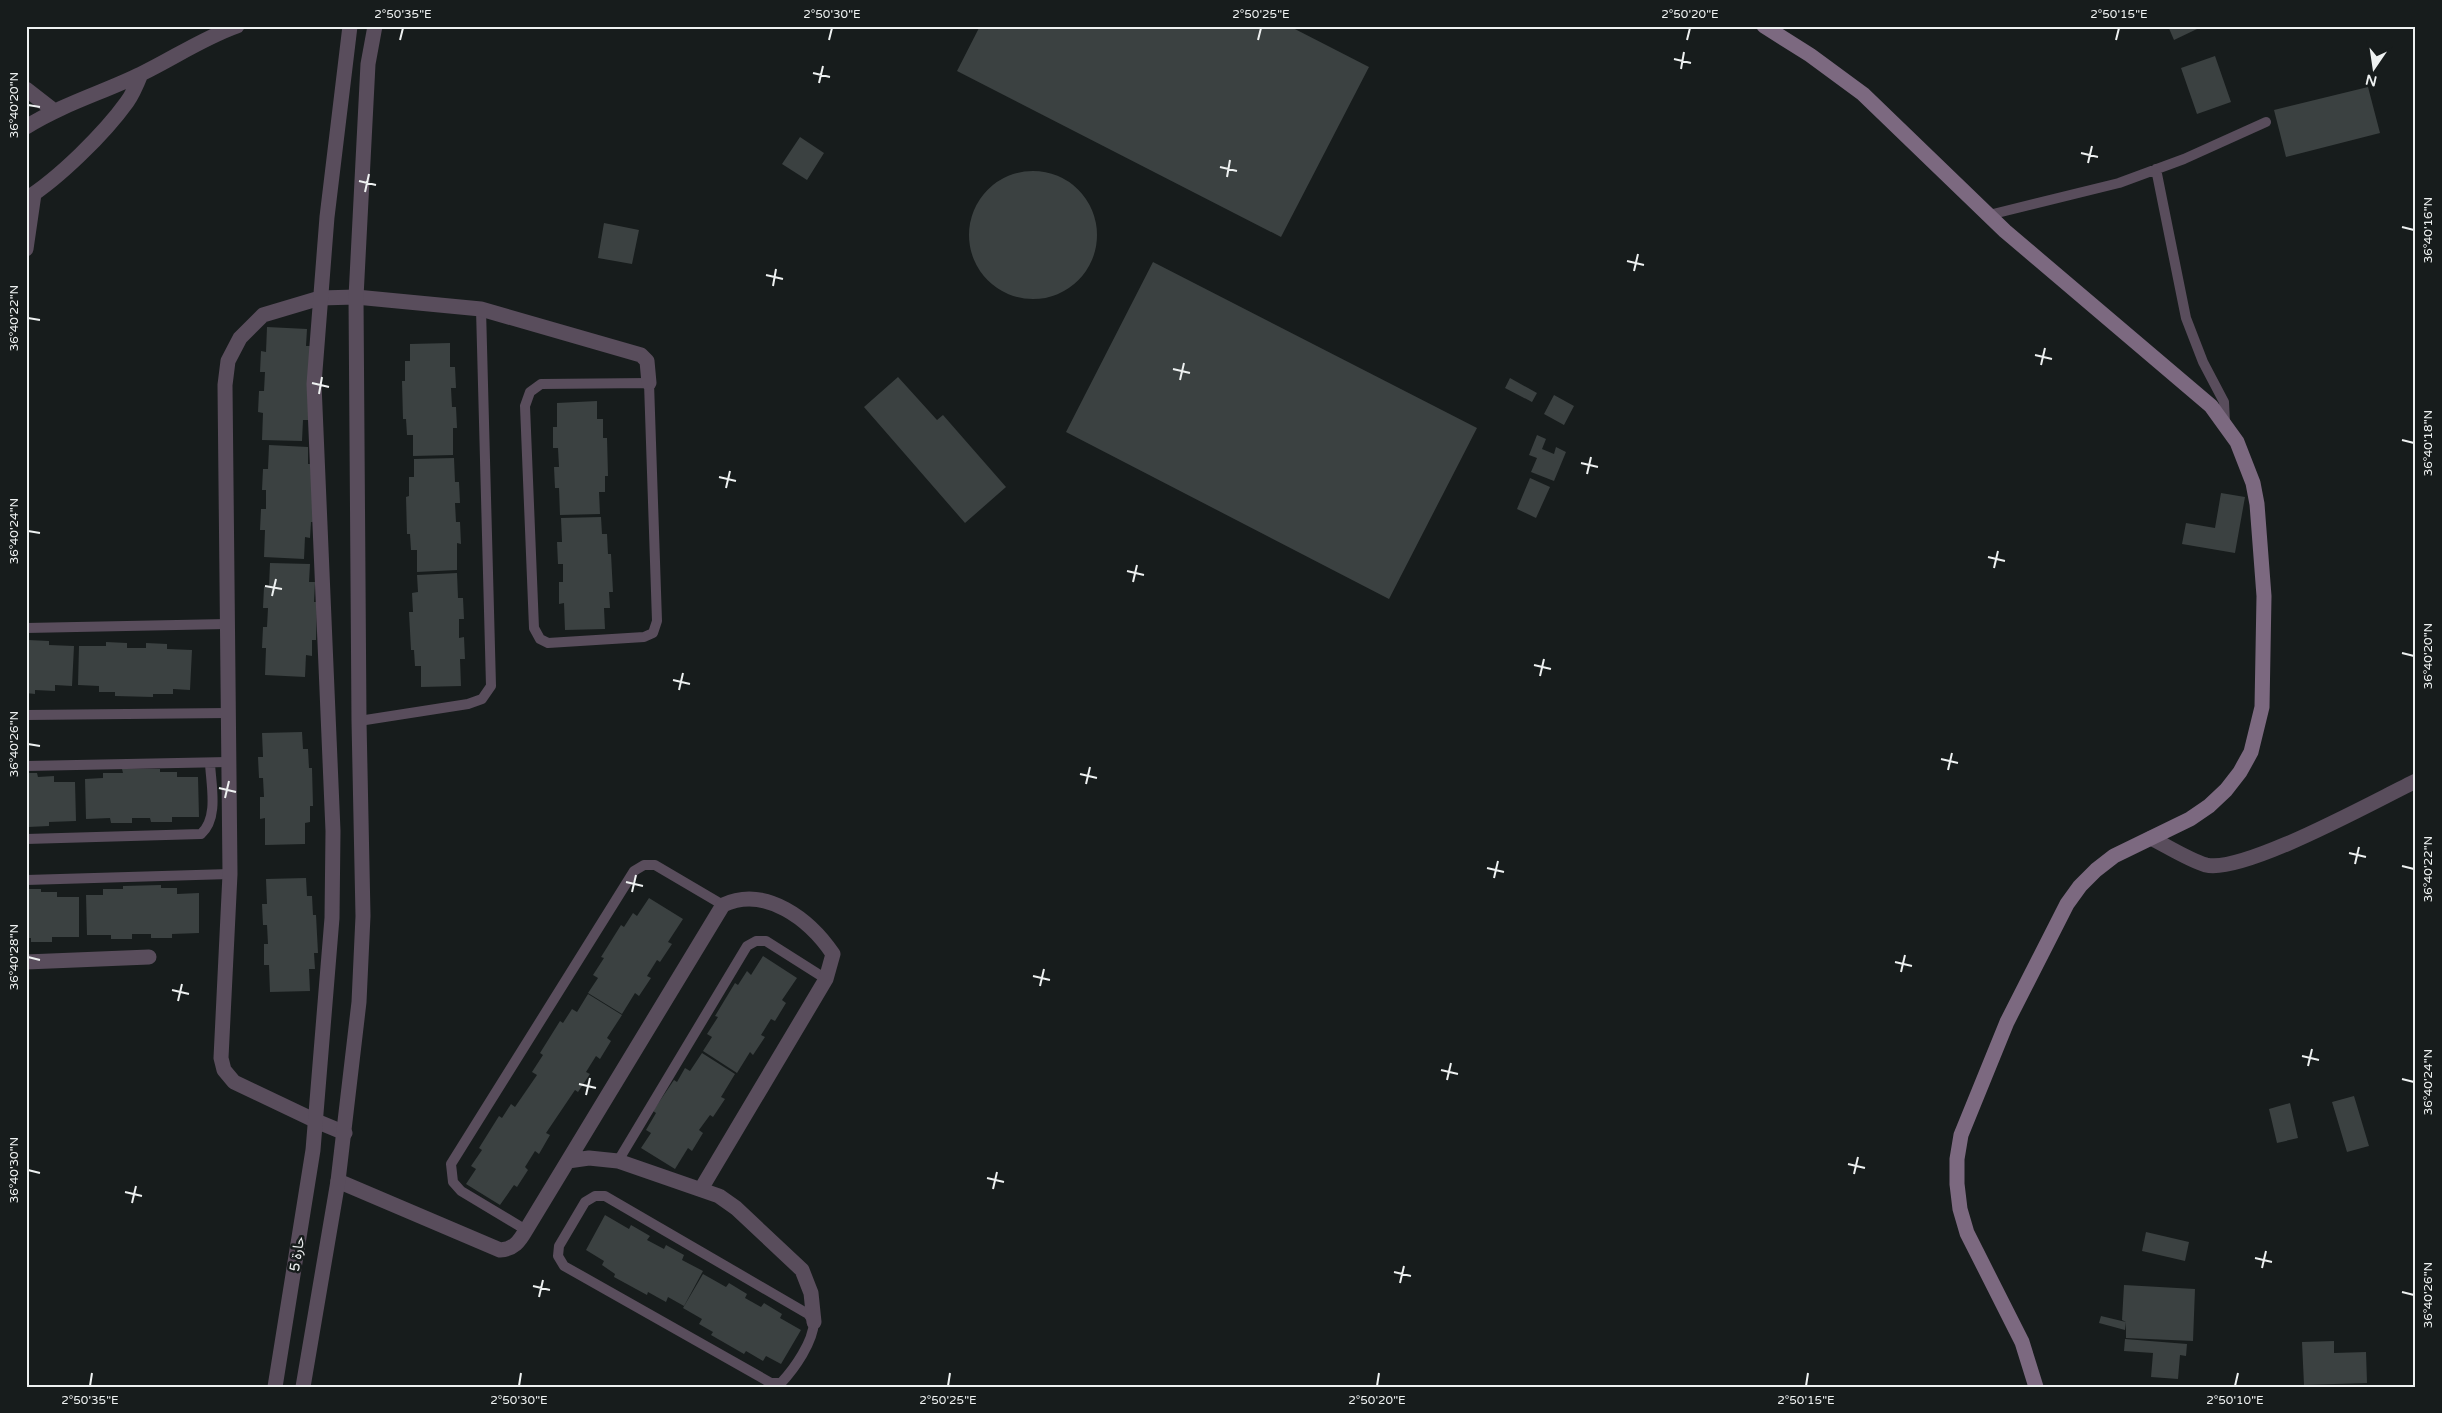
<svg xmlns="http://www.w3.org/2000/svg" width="2442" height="1413" font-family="'Varela Round','Noto Sans Arabic',sans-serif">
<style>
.building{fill:#3b4141}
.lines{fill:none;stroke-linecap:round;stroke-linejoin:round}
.service{stroke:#594d5c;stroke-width:10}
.minor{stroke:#594d5c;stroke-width:15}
.tertiary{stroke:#594d5c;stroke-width:15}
.secondary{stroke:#7c6980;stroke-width:15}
.ticks{fill:none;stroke:#eef1f1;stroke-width:2}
.labels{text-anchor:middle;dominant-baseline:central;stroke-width:5;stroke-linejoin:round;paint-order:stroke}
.street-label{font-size:14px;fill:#eef1f1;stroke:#171c1c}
.neatline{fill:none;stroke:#eef1f1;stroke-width:2}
.ticks-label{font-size:12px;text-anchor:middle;fill:#eef1f1}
</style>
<rect width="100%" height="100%" fill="#171c1c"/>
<!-- building -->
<path class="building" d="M980,26H1289L1369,67L1281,237L957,71Z
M2168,26H2196L2197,29L2174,40Z
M2215,56L2231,102L2197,114L2181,68Z
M2368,87L2380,133L2286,157L2274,110Z
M800,137L824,153L807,180L782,164Z
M969 235a64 64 0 1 1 128 0a64 64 0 1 1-128 0Z
M604,223L639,230L632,264L598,258Z
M1153,262L1477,428L1389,599L1066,432Z
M267,327L307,329L306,346H311L308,420H303L302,441L262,440L263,413L258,412L259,391H264L265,372H260L261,351L266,352Z
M450,343V367H455L456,388H451L452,407H456L457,428H453V455L413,456V435H407L406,419H403L402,381H405V361H410V344Z
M898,377L937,420L943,415L1006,487L965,523L864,407Z
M1510,378L1537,393L1532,402L1505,388Z
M1554,395L1574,406L1564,425L1544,414Z
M597,401V419H603V438H607L608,476H605V492H599L600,514L560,515L559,488H555L554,467H559L558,448H553V427H557V403Z
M1537,435L1546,439L1542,449L1554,454L1556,447L1566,452L1554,481L1531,472L1537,458L1529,455Z
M269,445L308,447V464H313L314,522H311L310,538L305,537L304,559L264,557L265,530H260L261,509H266V490H262L263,469H268Z
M454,458L455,482H459L460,503H455L456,522H460L461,544L457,543V570L417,572V550H411L410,534H407L406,497L409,496V477H414V459Z
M1530,478L1550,487L1536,518L1517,509Z
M2221,493L2245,497L2235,553L2182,544L2186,523L2215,528Z
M601,517L602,534H607L608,554H611L613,592H609L610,608H604L605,629L565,630L564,603L559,604V582H563V564H558L557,542H562L561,518Z
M270,563L310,564L309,582H315L314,602H317L316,640H312V656L306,655L305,677L265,675L266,648H262L263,627H267L268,608H263L264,587H269Z
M457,573L458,598H463L464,619H459V638L464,637L465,659H460L461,686L421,687V666H415L414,650H411L409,612H413L412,593L418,592L417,575Z
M28,640L49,641V645L74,646L72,686L55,685V691L35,690V694L26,693Z
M106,642L127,643V648H146V643L167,644V649L192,650L190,690L173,689V694H153V697L115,696V692H99V686L78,685L79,646H106Z
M302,732L303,749H308L309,768H312L313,806H310V822L305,823V844L265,845V818L260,819V797H264L263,778H259L258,757H263L262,733Z
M122,769H160V772H177V777H198L199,817H172V822H151L150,818H132V823H111L110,818L86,819L85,779L103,778V773H123Z
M26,773H37L38,777L54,776V782H75L76,821L49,822V826L28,827Z
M306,878L307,896H312L313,915H316L318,953H314L315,969H309L310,991L270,992L269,965H264V944H268L267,925H263L262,904H267L266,879Z
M161,885V888H177V894L199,893V933L172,934V938H151V934H132V939H111V935H87L86,895H103V889H123V886Z
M26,889H41V892H57V897H79V937H52V942H31V938H26Z
M649,898L683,919L668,942L672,944L660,962L657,960L647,976L651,978L639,996L635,993L622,1014L588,993L598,978L593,975L604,958L601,957L621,925L624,927L633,913L637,916Z
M763,956L797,978L782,1000L786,1003L775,1021L771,1019L761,1035L765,1037L753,1055L750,1052L737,1073L703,1051L712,1037L707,1034L718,1017L715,1016L735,983L738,985L747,971L751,975Z
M588,994L622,1015L607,1038L611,1041L600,1059L596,1056L586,1072L590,1074L578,1092L575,1090L546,1133L550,1135L539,1154L535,1151L525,1167L528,1170L517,1187L514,1185L500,1205L466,1184L476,1169L471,1166L482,1150L479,1148L499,1116L502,1118L511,1104L515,1107L537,1075L532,1072L543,1055L540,1053L560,1021L563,1023L572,1009L577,1012Z
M702,1053L735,1074L721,1097L725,1099L713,1117L710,1115L699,1130L703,1133L692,1151L688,1148L675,1169L641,1148L651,1133L646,1130L656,1113L653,1111L674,1080L677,1082L685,1068L690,1071Z
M2354,1096L2369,1146L2347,1152L2332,1102Z
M2290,1103L2298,1138L2277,1143L2269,1109Z
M605,1215L629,1229L631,1225L650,1236L647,1240L664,1249L666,1245L684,1255L682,1260L703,1271L684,1306L668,1297L666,1302L648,1292L647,1295L614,1277L615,1274L602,1265L604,1261L586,1250Z
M2146,1232L2189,1242L2185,1261L2142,1251Z
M703,1274L726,1287L729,1283L747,1294L745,1298L761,1307L764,1303L782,1314L780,1318L801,1330L781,1364L766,1356L763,1361L746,1351L744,1354L711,1335L713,1332L699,1324L702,1319L683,1308Z
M2124,1285L2195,1289L2193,1341L2126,1338V1322L2125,1330L2099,1323L2101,1316L2126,1322L2122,1320Z
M2125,1339L2187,1344L2186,1356L2180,1355L2178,1379L2151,1377L2153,1353L2124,1351Z
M2334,1341V1353L2366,1352L2367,1383L2304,1385L2302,1342Z"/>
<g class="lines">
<!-- service -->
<path class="service" d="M2156,169L2186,318L2203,362L2224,402L2225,423
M1989,215L2119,183L2184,159L2266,122
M649,383L657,621L653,633L644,637L548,643L540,639L534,628L525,406L530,392L541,384Z
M26,628L227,624
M26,715L228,713
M359,721L468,704L482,699L491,686L481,309
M26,766L228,762
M26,839L201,834C219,818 211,785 210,763
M26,880L230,874
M618,1161L747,946L756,941H766L826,979
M595,1196H605L808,1314L814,1322C813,1342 795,1368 781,1383H771L564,1266L558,1256L559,1246L585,1202Z
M526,1230L461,1191L453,1182L451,1164L634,871L644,865H655L723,905"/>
<!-- minor -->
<path class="minor" d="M26,89L53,110
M26,127C65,103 102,93 141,74C174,58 203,38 237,26
M26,199C59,178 104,134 127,102C133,94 137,84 141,74
M26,249L34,194
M2151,838C2167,846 2189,860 2206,865C2244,874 2376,800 2416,781
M26,962L149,957
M345,1133L316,1121L234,1082L224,1070L221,1058L230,874L225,385L228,361L240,338L263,315L320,298L356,297L481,309L641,355L647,361L649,383
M568,1161L589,1158L618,1161L719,1196L736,1208L802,1270L811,1293L814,1322
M338,1181L500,1250C514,1249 519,1242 526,1230L723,905C766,885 810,920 833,954L826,979L701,1189"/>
<!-- tertiary -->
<path class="tertiary" d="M275,1387L313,1150L332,918L333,831L314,384L327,217L350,26
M303,1387L338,1181L359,1002L363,916L359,721L356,297L368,64L375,26"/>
<!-- secondary -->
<path class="secondary" d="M1764,26L1810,55L1863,94L2005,231L2211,406L2237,442L2253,483L2257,504L2264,596L2262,707L2251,752L2240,772L2226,790L2209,806L2190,819L2114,856L2096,870L2080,886L2067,904L2007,1022L1961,1135L1957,1159V1184L1960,1209L1967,1233L2022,1342L2036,1387"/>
</g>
<!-- ticks -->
<path class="ticks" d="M400,40L403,28M829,40L832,28M1258,40L1261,28M1687,40L1690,28M2116,40L2119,28M1674,59L1691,63M1681,69L1684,52M813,73L830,77M819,83L823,66M28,105L40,107M2081,153L2098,157M2088,163L2092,146M1220,167L1237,171M1227,177L1230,160M359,181L376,185M365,192L369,174M2402,227L2414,230M1627,261L1644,265M1634,271L1638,254M766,275L783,279M773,286L776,269M28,318L40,320M2035,355L2052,359M2041,365L2045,348M1173,369L1190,373M1180,380L1184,363M312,383L329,387M319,394L322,377M2402,440L2414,443M1581,463L1598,467M1587,474L1591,457M719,477L736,481M726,488L730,471M28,531L40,533M1988,557L2005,561M1994,568L1998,551M1127,571L1144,575M1133,582L1137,565M265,586L282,589M272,596L276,579M2402,653L2414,656M1534,665L1551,669M1540,676L1544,659M673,680L690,684M679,690L683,673M28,744L40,746M1941,759L1958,763M1948,770L1952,753M1080,774L1097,778M1086,784L1090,767M219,788L236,792M225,798L229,781M2349,853L2366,857M2355,864L2359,847M2402,866L2414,869M1487,868L1504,872M1494,878L1498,861M626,882L643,886M632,892L636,875M28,957L40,960M1895,962L1912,966M1901,972L1905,955M1033,976L1050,980M1040,986L1044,969M172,990L189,994M178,1001L182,984M2302,1056L2319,1060M2308,1066L2312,1049M1441,1070L1458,1074M2402,1079L2414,1082M1447,1080L1451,1063M579,1084L596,1088M586,1095L590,1078M1848,1164L1865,1168M28,1170L40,1173M1854,1174L1858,1157M987,1178L1004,1182M993,1189L997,1172M125,1192L142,1196M132,1203L136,1186M2255,1258L2272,1262M2262,1268L2266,1251M1394,1272L1411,1276M1400,1283L1404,1266M533,1286L550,1290M2402,1292L2414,1295M539,1297L543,1280M90,1386L92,1373M519,1386L521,1373M948,1386L950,1373M1377,1386L1379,1373M1806,1386L1808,1373M2235,1386L2238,1373"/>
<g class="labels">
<!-- street labels -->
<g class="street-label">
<text transform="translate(297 1254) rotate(-81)">حارة 5</text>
</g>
</g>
<!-- border -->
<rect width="2442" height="1413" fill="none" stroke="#171c1c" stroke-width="55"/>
<!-- north arrow -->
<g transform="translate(2374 68) rotate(193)" stroke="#171c1c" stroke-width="4" paint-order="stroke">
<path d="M0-4L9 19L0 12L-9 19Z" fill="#eef1f1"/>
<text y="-8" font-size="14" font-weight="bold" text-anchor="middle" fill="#eef1f1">N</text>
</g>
<rect x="28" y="28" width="2386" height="1358" class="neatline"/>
<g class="ticks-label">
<text x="403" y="18">2°50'35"E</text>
<text x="832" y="18">2°50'30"E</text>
<text x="1261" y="18">2°50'25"E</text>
<text x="1690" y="18">2°50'20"E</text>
<text x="2119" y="18">2°50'15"E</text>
<text transform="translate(14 105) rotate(-90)" y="4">36°40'20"N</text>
<text transform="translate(2428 230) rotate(-90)" y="4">36°40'16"N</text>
<text transform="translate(14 318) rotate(-90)" y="4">36°40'22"N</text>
<text transform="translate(2428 443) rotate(-90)" y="4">36°40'18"N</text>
<text transform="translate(14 531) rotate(-90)" y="4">36°40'24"N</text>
<text transform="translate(2428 656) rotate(-90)" y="4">36°40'20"N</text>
<text transform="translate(14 744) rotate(-90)" y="4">36°40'26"N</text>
<text transform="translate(2428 869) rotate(-90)" y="4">36°40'22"N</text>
<text transform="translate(14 957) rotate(-90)" y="4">36°40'28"N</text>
<text transform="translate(2428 1082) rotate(-90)" y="4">36°40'24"N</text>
<text transform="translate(14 1170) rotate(-90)" y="4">36°40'30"N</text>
<text transform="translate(2428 1295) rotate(-90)" y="4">36°40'26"N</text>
<text x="90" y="1404">2°50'35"E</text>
<text x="519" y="1404">2°50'30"E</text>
<text x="948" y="1404">2°50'25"E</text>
<text x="1377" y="1404">2°50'20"E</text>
<text x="1806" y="1404">2°50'15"E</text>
<text x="2235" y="1404">2°50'10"E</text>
</g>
</svg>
